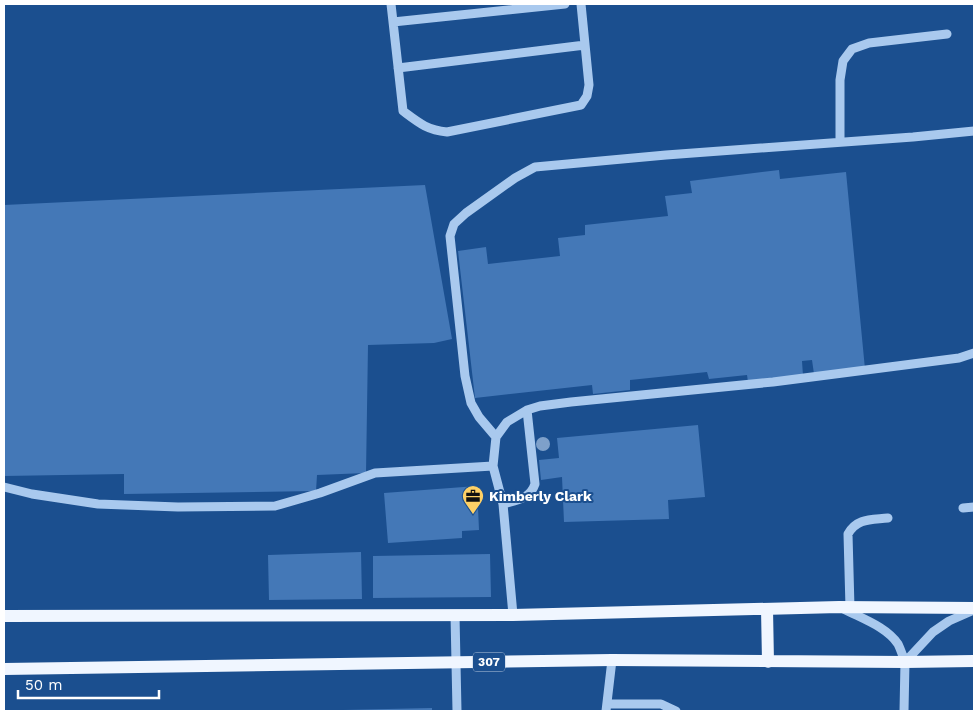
<svg xmlns="http://www.w3.org/2000/svg" width="978" height="715" font-family="'Work Sans',sans-serif">
<style>
.building{fill:#4478b7}
.lines{fill:none;stroke-linecap:round;stroke-linejoin:round}
.minor{stroke:#a9c9ee;stroke-width:9}
.major{stroke:#f0f6ff;stroke-width:12}
.tree{fill:#7ea0ca}
.labels{text-anchor:middle;dominant-baseline:central;stroke-width:4;stroke-linejoin:round;paint-order:stroke}
.shield{fill:#1b4f8f;stroke:#bbcadd;stroke-width:1}
.shield-label{font-size:12px;font-weight:bold;fill:#fff}
.poi-label{font-size:14px;font-weight:bold;fill:#fff;stroke:#1b4f8f;text-anchor:start}
</style>
<rect width="100%" height="100%" fill="#1b4f8f"/>
<!-- building -->
<path class="building" d="M779,170L780,179L846,172L865,369L814,374L812,360L802,361L803,376L748,382L747,375L709,379L707,372L630,380V390L593,394L592,385L475,398L458,251L486,247L488,264L560,256L558,238L585,235V225L668,216L665,196L692,193L690,181Z
M425,185L452,339L434,343L368,345L366,473L317,475L316,491L124,494V474L4,476V205Z
M698,425L705,497L668,500L669,519L564,522L562,477L541,480L539,460L559,458L557,438Z
M477,486L479,530L462,531V538L388,543L384,493Z
M361,552L362,599L269,600L268,555Z
M490,554L491,597L373,598V556Z
M432,708V711H343V710Z"/>
<g class="lines">
<!-- minor -->
<path class="minor" d="M391,4L403,111C419,123 427,130 447,132L581,105L587,96L589,85L581,4
M393,22L565,4
M398,68L585,45
M840,142V80L843,61L852,49L869,43L947,34
M496,437L479,417L471,403L465,376L450,236L454,224L466,213L515,178L535,167L666,155L913,137L974,131
M4,487L32,494L98,504L178,507L275,506L320,493L375,473L493,466
M503,504C517,500 530,499 535,484L527,410
M963,508L974,507
M842,608C860,618 886,626 898,644C901,650 903,657 905,662L933,632L949,621L974,610
M850,608L848,534C857,518 871,520 888,518
M455,615L457,711
M513,615L503,504L493,466L496,437L507,422L527,410L540,406L571,402L773,382L959,358L974,353
M607,704H661L676,711
M606,711L612,660
M904,711L905,662"/>
<!-- major -->
<path class="major" d="M767,609L768,662
M4,616L513,615L839,607L974,608
M4,669L612,660L905,662L974,661"/>
</g>
<!-- trees -->
<circle class="tree" cx="543" cy="444" r="7"/>
<!-- icons -->
<defs>
<g id="office-pin" transform="scale(1.125)"><path d="M0 17L-7.5 6A9.5 9.5 0 1 1 7.5 6Z" fill="#ffd166" stroke="#1b4f8f"/><path d="M-6-3h4V-5.5h4V-3h4V5H-6ZM-1-4.5V-3h2v-1.5ZM-6 0V1H6V0Z" fill="#111"/></g>
</defs>
<g fill-rule="evenodd">
<use href="#office-pin" x="473" y="496"/>
</g>
<g class="labels">
<!-- shield labels -->
<rect class="shield" x="473" y="652.5" width="32" height="19" rx="4"/>
<g class="shield-label">
<text x="489" y="662">307</text>
</g>
<!-- poi labels -->
<g class="poi-label">
<text x="489" y="496">Kimberly Clark</text>
</g>
</g>
<!-- border -->
<rect width="978" height="715" fill="none" stroke="#ffffff" stroke-width="10"/>
<!-- scale -->
<path d="M18 690v8h141v-8" fill="none" stroke="#ffffff" stroke-width="2.5"/>
<text x="25" y="690" font-size="15" fill="#ffffff" stroke="#1b4f8f" stroke-width="4" paint-order="stroke">50 m</text>
</svg>
